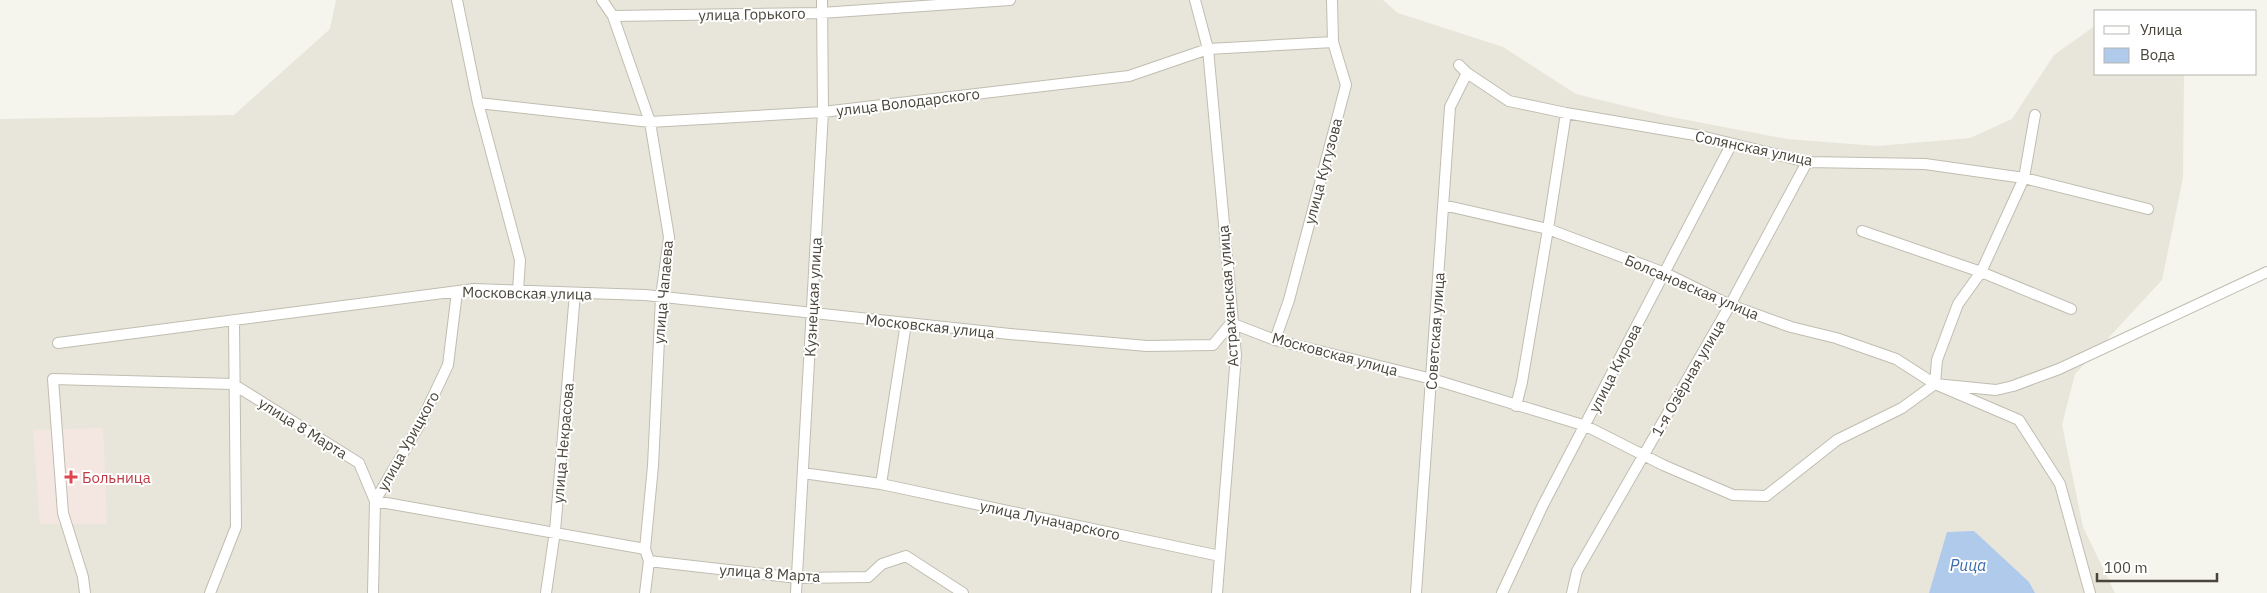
<svg xmlns="http://www.w3.org/2000/svg" width="2267" height="593" font-family="'IBM Plex Sans',sans-serif">
<style>
.residential{fill:#e8e6db}
.medical{fill:#f4e7e2}
.water{fill:#afcaeb}
.lines{fill:none;stroke-linecap:round;stroke-linejoin:round}
.minor-casing{stroke:#c0bdb0;stroke-width:12}
.minor{stroke:#fff;stroke-width:10}
.health-dot{fill:#e0444e;stroke:#fff;stroke-width:2}
.labels{text-anchor:middle;dominant-baseline:central;stroke-width:4;stroke-linejoin:round;paint-order:stroke}
.street-label{font-size:15px;fill:#49453a;stroke:#fff}
.health-label{font-size:15px;fill:#be3a42;stroke:#fff;text-anchor:start}
.water-label{font-size:16px;font-style:italic;fill:#3c6cad;stroke:#fff}
</style>
<rect width="100%" height="100%" fill="#f5f4ed"/>
<!-- residential -->
<path class="residential" d="M336,0H1383L1398,13L1503,47L1576,94L1666,116L1787,139L1877,146L1970,138L2012,119L2054,55L2096,25V74H2184L2183,178L2162,280L2075,374L2062,425L2083,527L2115,593H0V119L234,115L330,29Z"/>
<!-- medical -->
<path class="medical" d="M103,428L107,524H40L33,430Z"/>
<!-- water -->
<path class="water" d="M1974,531L2029,582L2035,593H1929L1947,532Z"/>
<g class="lines">
<!-- minor casing -->
<g class="minor-casing">
<path id="minor" d="M457,0L478,103L520,260L518,291
M602,0L613,16L650,122L669,237L661,297L653,466L645,549L649,561L645,593
M1195,0L1208,49L1236,355L1217,593
M613,16L821,13L1010,0
M1459,65L1467,73L1509,101L1566,113L1701,136L1807,162L1925,164L2024,178L2148,209
M478,103L650,122L823,112L1129,76L1208,49L1333,42
M1443,205L1548,229L1665,273L1730,305L1791,327L1836,338L1896,359L1935,384L2019,420L2060,484L2090,593
M1862,231L1981,272L2071,309
M1231,323L1275,340L1432,379L1586,426L1663,465L1733,495L1766,496L1837,440L1902,408L1935,384L1996,390L2013,386L2059,369L2267,272
M1275,340L1289,300L1346,85L1333,42L1332,0
M58,343L474,289L645,295L1010,334L1147,346L1213,345L1231,323
M1935,384L1937,360L1958,304L1981,272L2024,178L2035,115
M1516,406L1522,382L1548,229L1566,113
M803,473L881,484L1220,556
M881,484L906,323
M649,561L798,578L868,577L882,564L906,556L963,593
M85,593L83,577L63,513L53,379L233,384L359,463L375,501L645,549
M210,593L236,527L234,321
M373,593L375,501L420,424L448,365L457,292
M546,593L555,531L575,293
M796,593L823,112L822,0
M1416,593L1450,107L1467,73
M1502,593L1543,505L1731,145
M1572,593L1577,571L1730,305L1807,162"/>
</g>
<!-- minor -->
<use href="#minor" class="minor"/>
</g>
<!-- markers -->
<path class="health-dot" d="M68.5 469.5h5v5h5v5h-5v5h-5v-5h-5v-5h5z"/>
<g class="labels">
<!-- street labels -->
<g class="street-label">
<text transform="translate(752 14) rotate(-1)">улица Горького</text>
<text transform="translate(908 102) rotate(-7)">улица Володарского</text>
<text transform="translate(1754 148) rotate(12)">Солянская улица</text>
<text transform="translate(1323 171) rotate(-75)">улица Кутузова</text>
<text transform="translate(1692 287) rotate(23)">Болсановская улица</text>
<text transform="translate(663 292) rotate(-85)">улица Чапаева</text>
<text transform="translate(527 293) rotate(1)">Московская улица</text>
<text transform="translate(1228 296) rotate(-94)">Астраханская улица</text>
<text transform="translate(813 297) rotate(-87)">Кузнецкая улица</text>
<text transform="translate(930 326) rotate(6)">Московская улица</text>
<text transform="translate(1435 331) rotate(-86)">Советская улица</text>
<text transform="translate(1335 354) rotate(15)">Московская улица</text>
<text transform="translate(1615 368) rotate(-63)">улица Кирова</text>
<text transform="translate(1688 378) rotate(-60)">1-я Озёрная улица</text>
<text transform="translate(303 428) rotate(32)">улица 8 Марта</text>
<text transform="translate(408 441) rotate(-61)">улица Урицкого</text>
<text transform="translate(563 443) rotate(-85)">улица Некрасова</text>
<text transform="translate(1050 520) rotate(12)">улица Луначарского</text>
<text transform="translate(770 573) rotate(4)">улица 8 Марта</text>
</g>
<!-- health labels -->
<g class="health-label">
<text x="82" y="477">Больница</text>
</g>
<!-- water labels -->
<g class="water-label">
<text x="1968" y="565">Рица</text>
</g>
</g>
<!-- legend -->
<rect x="2094" y="10" width="162" height="65" fill="#ffffff" stroke="#b6b5b0"/>
<rect x="2104" y="26" width="25" height="8" fill="#ffffff" stroke="#b6b5b0"/>
<text x="2140" y="35" font-size="15" fill="#49453a">Улица</text>
<rect x="2104" y="48" width="25" height="15" fill="#afcaeb" stroke="#b6b5b0"/>
<text x="2140" y="60" font-size="15" fill="#49453a">Вода</text>
<!-- scale -->
<path d="M2097 573v8h120v-8" fill="none" stroke="#49453a" stroke-width="2.5"/>
<text x="2104" y="573" font-size="15" fill="#49453a" stroke="#ffffff" stroke-width="4" paint-order="stroke">100 m</text>
</svg>
